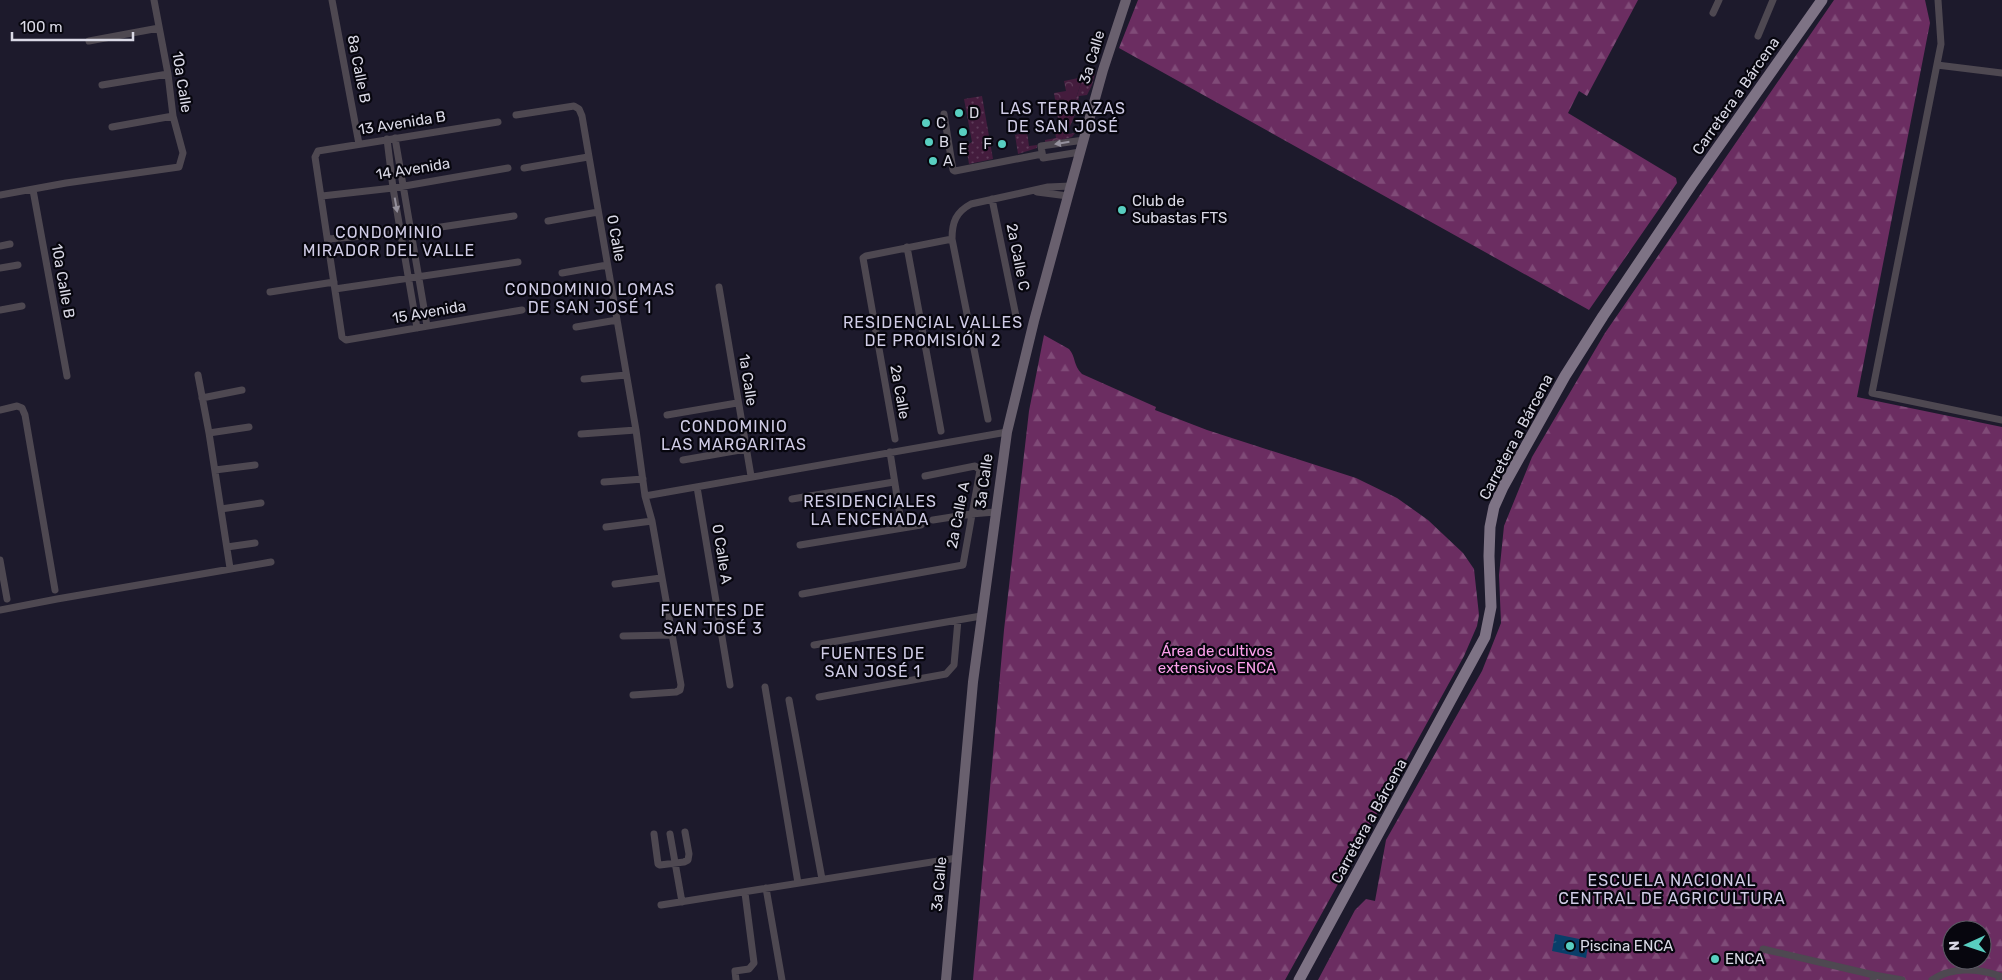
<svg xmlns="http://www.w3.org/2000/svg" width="2002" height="980" font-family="Rubik,sans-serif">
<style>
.grass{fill:url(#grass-dots)}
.forest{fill:url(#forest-firs);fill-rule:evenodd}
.park{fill:url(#park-crowns)}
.water{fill:url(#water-ripples)}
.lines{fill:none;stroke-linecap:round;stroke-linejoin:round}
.street{stroke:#4e4851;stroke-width:7}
.secondary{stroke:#69606e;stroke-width:10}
.primary{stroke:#7e7385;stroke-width:11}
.oneway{fill:#94909c}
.poi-dot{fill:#58cec0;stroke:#07060e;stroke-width:2}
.labels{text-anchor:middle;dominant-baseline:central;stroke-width:4.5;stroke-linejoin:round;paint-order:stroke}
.street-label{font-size:15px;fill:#dad9e6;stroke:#07060e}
.poi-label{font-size:15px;fill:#dad9e6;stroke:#07060e;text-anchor:start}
.park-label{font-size:15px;fill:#fca0eb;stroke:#07060e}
.neighbourhood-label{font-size:16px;letter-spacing:1px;fill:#d0cce6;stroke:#07060e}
</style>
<defs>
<pattern id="grass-dots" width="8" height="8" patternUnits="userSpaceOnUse" patternTransform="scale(1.25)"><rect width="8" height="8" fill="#441c3d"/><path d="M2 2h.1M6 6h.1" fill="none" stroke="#5e3c59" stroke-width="1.8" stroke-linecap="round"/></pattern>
<pattern id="forest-firs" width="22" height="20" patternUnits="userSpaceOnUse" patternTransform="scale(1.25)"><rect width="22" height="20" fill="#6b2d61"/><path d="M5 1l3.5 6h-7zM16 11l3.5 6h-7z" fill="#804b78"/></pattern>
<pattern id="park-crowns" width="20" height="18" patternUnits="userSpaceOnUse" patternTransform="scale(1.25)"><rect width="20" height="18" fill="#441c3d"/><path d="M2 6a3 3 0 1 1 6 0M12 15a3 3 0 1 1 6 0" fill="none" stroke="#5e3c59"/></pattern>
<pattern id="water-ripples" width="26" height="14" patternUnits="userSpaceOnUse" patternTransform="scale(1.25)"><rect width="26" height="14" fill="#093e69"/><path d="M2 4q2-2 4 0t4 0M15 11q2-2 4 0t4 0" fill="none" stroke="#2c597e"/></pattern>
</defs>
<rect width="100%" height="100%" fill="#1d1a2c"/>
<!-- grass -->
<path class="grass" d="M1095,73L1092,85L1087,95L1079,96L1077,110L1068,131V134L1075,133L1072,137L1062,140L1083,77Z
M982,96L993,159L969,164L966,146L972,142L964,99Z
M1027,132L1029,146L1037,145V148L1018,154L1015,135Z"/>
<!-- forest -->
<path class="forest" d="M1138,0H1638L1587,96L1579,91L1568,113L1676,178L1677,183L1589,310L1119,48Z
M1834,0H1925L1930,23L1857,397L2002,427V980H1318L1355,910L1366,899L1375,901L1386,840L1482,671L1501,623L1499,575L1504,526L1532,457L1605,333ZM1952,930H1982V960H1952Z
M1044,335L1069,349C1076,357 1073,365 1082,374L1156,407L1155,410L1207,430L1356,478L1397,498L1428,520L1463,553L1474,569L1479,615L1477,626L1464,656L1285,980H973L1004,630L1029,411Z"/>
<!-- park -->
<path class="park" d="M1083,77L1062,140L1045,143V140L1056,138L1055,132L1060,131L1054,93L1066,91L1064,81Z"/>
<!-- water -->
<path class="water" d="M1555,934L1589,941L1586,958L1552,951Z"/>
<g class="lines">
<!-- street -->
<path class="street" d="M332,0L359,144
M1938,0L1941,44L1872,393L2002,420
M1713,13L1719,0
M1758,36L1773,0
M89,41L159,28
M1937,65L2002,73
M102,85L168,74
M944,114L953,170L955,171L1042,154
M516,115L574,106L579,109L582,116L636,430L645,496L652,521L681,685L680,690L676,692L633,695
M498,122L318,151L315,157L342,337L346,340L522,310
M112,127L173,116
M395,138L427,326
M387,139L393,188L417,328
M1080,152L1043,158L1041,146L1084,140
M524,168L588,157
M33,190L67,376
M1037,192L1068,196
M0,195L66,183L179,167L183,153L173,116L168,74L154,0
M322,196L393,188L508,168
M992,199L1017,321
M548,221L598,212
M328,239L401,233L514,216
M0,246L10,244
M907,247L941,431
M0,268L18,265
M562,273L607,265
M719,287L751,476
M335,289L518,262
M270,292L334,282
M0,310L22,306
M576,327L617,320
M198,375L209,433L230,568
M584,379L626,375
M202,398L242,390
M0,410L17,406L22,408L25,415L55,590
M667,415L737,403
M988,419L952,239C952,222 956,212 971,204L1048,187L1071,186
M209,433L249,427
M581,434L636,430
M895,439L863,258L866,256L952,239
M890,452L902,528
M683,460L746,449
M215,470L255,465
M604,482L643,479
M697,487L730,685
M645,496L1007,432
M792,499L894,482
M221,509L261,503
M933,520L971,514L995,512
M606,527L652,521
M800,545L921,525
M227,547L255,543
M0,560L7,599
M615,584L661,578
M802,594L963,565L980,470L975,466L925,476
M0,610L57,599L271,562
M623,636L672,635
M814,645L981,616
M765,687L798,883
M819,697L946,674L954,665L958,620
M789,700L822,879
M654,834L658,864L660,865L684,862L688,860L689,854L685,832
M670,834L682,902
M766,888L782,980
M661,905L957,858
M1763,949L1874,975L1873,980
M1874,975L1902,980
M736,980L735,971L749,969L754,963L745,893
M1932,980C1951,967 1976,968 1997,975L2000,976L1999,980"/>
<!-- secondary -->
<path class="secondary" d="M946,980L973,682L1007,432L1034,321L1068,196L1103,70L1126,0"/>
<!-- primary -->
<path class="primary" d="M1299,980L1485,637L1491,607L1489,556L1490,527L1494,507L1503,487L1565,376L1603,316L1692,184L1822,0"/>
</g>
<!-- one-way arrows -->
<defs><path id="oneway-solid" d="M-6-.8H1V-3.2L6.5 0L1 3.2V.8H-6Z" transform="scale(1.25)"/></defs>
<g class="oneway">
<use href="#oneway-solid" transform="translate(1062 143) rotate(171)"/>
<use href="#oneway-solid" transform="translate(396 205) rotate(80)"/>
</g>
<!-- markers -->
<g class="poi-dot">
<circle cx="959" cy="113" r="5"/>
<circle cx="926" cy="123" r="5"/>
<circle cx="963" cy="132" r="5"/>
<circle cx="929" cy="142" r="5"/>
<circle cx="1002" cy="144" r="5"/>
<circle cx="933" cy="161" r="5"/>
<circle cx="1122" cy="210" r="5"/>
<circle cx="1570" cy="946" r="5"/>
<circle cx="1715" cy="959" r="5"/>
</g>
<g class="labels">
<!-- street labels -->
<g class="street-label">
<text transform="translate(1092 57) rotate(-73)">3a Calle</text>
<text transform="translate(359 69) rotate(79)">8a Calle B</text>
<text transform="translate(182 82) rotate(81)">10a Calle</text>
<text transform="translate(1736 96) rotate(-55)">Carretera a Bárcena</text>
<text transform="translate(402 123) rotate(-9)">13 Avenida B</text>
<text transform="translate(413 169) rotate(-9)">14 Avenida</text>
<text transform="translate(616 238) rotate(80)">0 Calle</text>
<text transform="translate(1018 257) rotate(79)">2a Calle C</text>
<text transform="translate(63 281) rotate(80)">10a Calle B</text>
<text transform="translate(429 312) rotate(-10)">15 Avenida</text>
<text transform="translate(748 380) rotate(81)">1a Calle</text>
<text transform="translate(900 392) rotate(80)">2a Calle</text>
<text transform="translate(1516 437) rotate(-62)">Carretera a Bárcena</text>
<text transform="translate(984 481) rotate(-82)">3a Calle</text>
<text transform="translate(958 515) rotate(-79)">2a Calle A</text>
<text transform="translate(722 554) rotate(81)">0 Calle A</text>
<text transform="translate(1369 821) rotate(-61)">Carretera a Bárcena</text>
<text transform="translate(939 884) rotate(-85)">3a Calle</text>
</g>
<!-- poi labels -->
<g class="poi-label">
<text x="969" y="113">D</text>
<text x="936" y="123">C</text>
<text x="939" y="142">B</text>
<text x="992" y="144" text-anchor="end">F</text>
<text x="963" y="149" text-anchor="middle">E</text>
<text x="943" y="161">A</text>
<text x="1132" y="201">Club de<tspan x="1132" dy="17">Subastas FTS</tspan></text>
<text x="1580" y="946">Piscina ENCA</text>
<text x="1725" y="959">ENCA</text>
</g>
<!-- park labels -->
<g class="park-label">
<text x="1217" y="651">Área de cultivos<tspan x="1217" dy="17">extensivos ENCA</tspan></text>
</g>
<!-- neighbourhood labels -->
<g class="neighbourhood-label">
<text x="1063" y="108">LAS TERRAZAS<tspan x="1063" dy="18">DE SAN JOSÉ</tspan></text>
<text x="389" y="232">CONDOMINIO<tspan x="389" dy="18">MIRADOR DEL VALLE</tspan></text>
<text x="590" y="289">CONDOMINIO LOMAS<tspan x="590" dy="18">DE SAN JOSÉ 1</tspan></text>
<text x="933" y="322">RESIDENCIAL VALLES<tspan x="933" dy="18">DE PROMISIÓN 2</tspan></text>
<text x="734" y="426">CONDOMINIO<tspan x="734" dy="18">LAS MARGARITAS</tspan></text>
<text x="870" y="501">RESIDENCIALES<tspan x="870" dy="18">LA ENCENADA</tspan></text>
<text x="713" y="610">FUENTES DE<tspan x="713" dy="18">SAN JOSÉ 3</tspan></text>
<text x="873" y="653">FUENTES DE<tspan x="873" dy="18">SAN JOSÉ 1</tspan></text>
<text x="1672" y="880">ESCUELA NACIONAL<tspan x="1672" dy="18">CENTRAL DE AGRICULTURA</tspan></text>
</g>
</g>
<!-- north arrow -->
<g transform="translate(1967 945) rotate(267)"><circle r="24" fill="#07060e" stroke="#5b5a64"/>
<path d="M0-4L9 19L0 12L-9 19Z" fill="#58cec0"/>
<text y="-8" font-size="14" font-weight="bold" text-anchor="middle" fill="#dad9e6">N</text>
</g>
<!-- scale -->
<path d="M12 32v8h121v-8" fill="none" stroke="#dad9e6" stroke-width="2.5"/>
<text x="20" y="32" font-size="15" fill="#dad9e6" stroke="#07060e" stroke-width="4" paint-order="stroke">100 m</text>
</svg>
